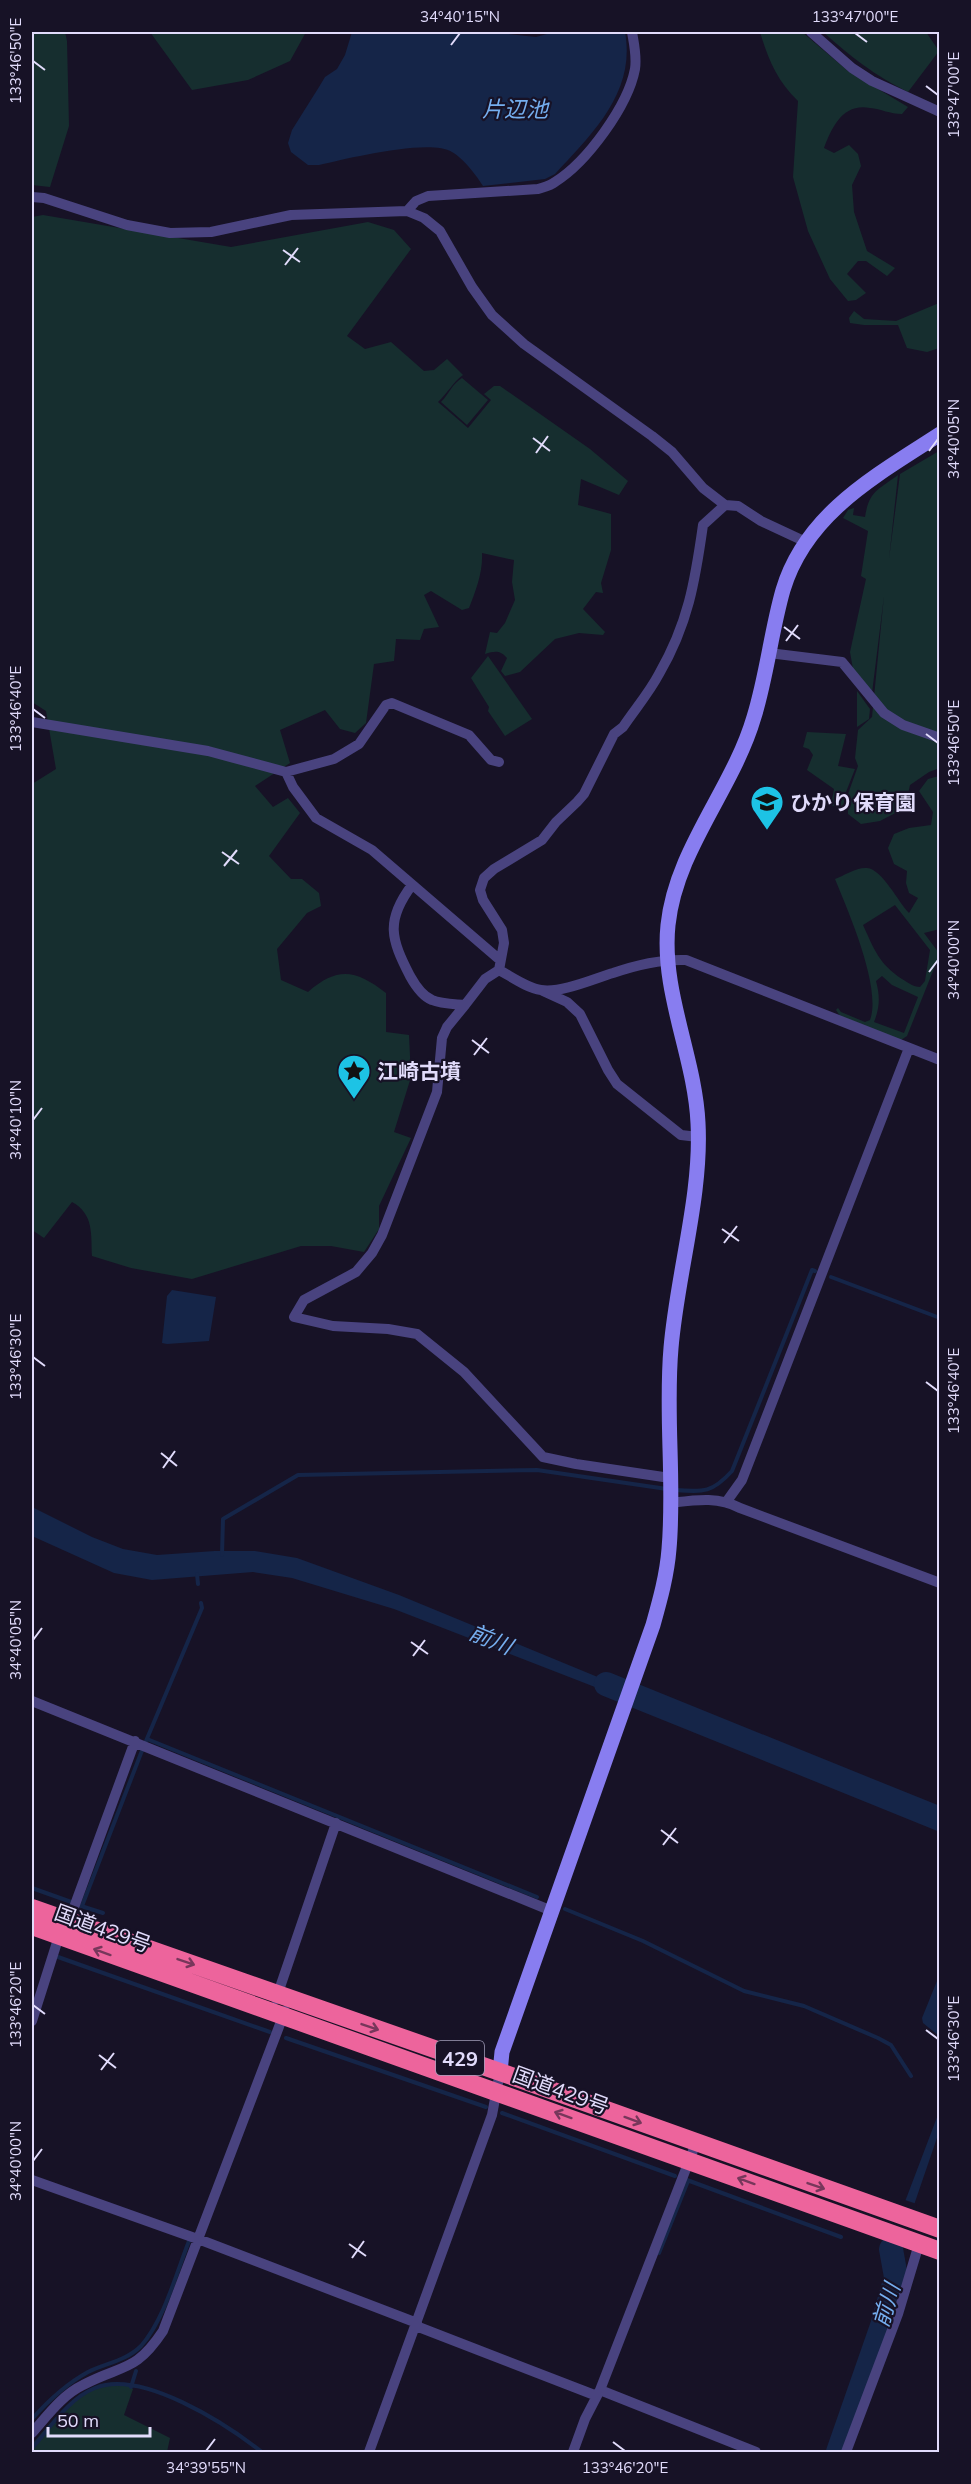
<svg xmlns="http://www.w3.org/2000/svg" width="971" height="2484" font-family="Mulish,'Noto Sans JP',sans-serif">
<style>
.green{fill:#162e2f;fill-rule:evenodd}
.water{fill:#152548}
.pier{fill:#171226}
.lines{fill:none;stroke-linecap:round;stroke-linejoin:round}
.stream{stroke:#152548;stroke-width:4}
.river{stroke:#152548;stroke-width:24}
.street{stroke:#49437f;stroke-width:10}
.secondary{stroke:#887df0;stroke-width:15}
.highway{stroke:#ed649c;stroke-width:18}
.oneway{stroke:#77375b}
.ticks{fill:none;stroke:#e1dbfb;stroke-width:2}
.labels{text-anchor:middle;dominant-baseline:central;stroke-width:4.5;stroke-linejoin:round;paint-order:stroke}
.shield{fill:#171226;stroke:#a49fbb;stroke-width:1.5}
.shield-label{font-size:20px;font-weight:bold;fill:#e1dbfb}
.poi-label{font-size:21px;font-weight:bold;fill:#e1dbfb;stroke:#171226;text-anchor:start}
.street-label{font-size:21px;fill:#e1dbfb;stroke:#171226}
.water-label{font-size:22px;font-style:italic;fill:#75aeef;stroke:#171226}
.neatline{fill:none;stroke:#e1dbfb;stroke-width:2}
.ticks-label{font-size:15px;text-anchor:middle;fill:#e1dbfb}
</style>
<rect width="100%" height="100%" fill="#171226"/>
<!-- green -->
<path class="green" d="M32,32H65L67,41L69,126L50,187L32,185Z
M150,32H306L290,61L248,80L192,90Z
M760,32H802L848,71L908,107L902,114C890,114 881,109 870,108C843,103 832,127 824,148L834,153L849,145L858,154L861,166L852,185L854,212L867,251L895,268L887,276L866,261H858L847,274L866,293L856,300L848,301L830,279L808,231L793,177L798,101C777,81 768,59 760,32Z
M823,32H926L939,51L908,92C874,75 851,57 823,32Z
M43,215L231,247L368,222L394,230L411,249L347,336L365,349L391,342L424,371L434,370L447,359L463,375C452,383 448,393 438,402L468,428L491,400L484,394L494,386H500L590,449L628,481L619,495L581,479L578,505L611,514V550L601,583L603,593L596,592L583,609L605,632L603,635L579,633L555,639L520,672L505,676L501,671L507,658C500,650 495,651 485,654L490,632L497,633L505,623L515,600L512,582L514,560L482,553C483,572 476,590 469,608L462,610L431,591L424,595L439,627L424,629L420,640L396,639L394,661L374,664L366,723L355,733L340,729L325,710L280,730L290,763L255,786L273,807L288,798L300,813L269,856L291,879H302L319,893L321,906L307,913L277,949L281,980L308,992C338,966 356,970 386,993V1032L409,1035L411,1077L394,1132L411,1138L379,1206V1229L364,1252L331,1246H301L192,1279L131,1268L92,1256C91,1234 94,1214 72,1202L44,1238L32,1230V784L56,769L46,711L32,702V217Z
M939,303V348L927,352L907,348L898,325H864L850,323L849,318L854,311L864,319L896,321Z
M462,378L488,400L467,425L441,402C449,394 452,384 462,378Z
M939,451L940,929L924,933L939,953V956L907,1036L901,1040L840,1016L836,1010L838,1008L841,1012L865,1022L870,1020C882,988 848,911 835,879C843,876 857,867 867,868C882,869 899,903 909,913L918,898L909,893L906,883L907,871L894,864L888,848L894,834L909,828L931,825L933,812L919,791L928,779L939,776L937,769L929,772L910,785L905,808L880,821L861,824L848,814V794L858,766L855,758L858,730L872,717L884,596L872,693L853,669L850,652L866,579L861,576L868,531L843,518L848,510L854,508L853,515L865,517C869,491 878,490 898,475L889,559L900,474ZM895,905L930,950L925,981L920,987C913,987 909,983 902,979C879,964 874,949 863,925ZM882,976L892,985L918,997L904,1033L874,1022C880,1007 880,996 876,981Z
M488,656L532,719L505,736L488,711L489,707L471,678Z
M857,691L870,709L869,719L857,727Z
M807,732L846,734L838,766L855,769L846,792L845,811L831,805L834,789L807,770L813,755L809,749L803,747Z
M115,2382L128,2384L133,2389L124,2415L170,2438L167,2452H32V2444C57,2417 76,2387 115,2382Z"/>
<!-- water -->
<path class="water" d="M352,32H491L536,37L554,32H625C636,92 593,133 555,174L545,179L483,186C477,176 463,158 452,152C429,138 346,159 319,165H308L291,152L288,143L292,130L319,87L325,77L337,69L345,55Z
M172,1290L216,1297L209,1341L167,1344L162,1343L167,1296Z
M32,1507L92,1537L123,1549L157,1555L215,1551H255L297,1558L399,1595L634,1692L631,1701L394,1609L292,1578L253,1572L152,1580L114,1573L32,1536Z
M939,1976V2036L923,2023L922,2018Z
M939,2112V2132L915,2202L897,2282L892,2281L881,2252L906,2199Z"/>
<!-- pier -->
<path class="pier" d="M902,2199L917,2204L906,2257L880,2247Z"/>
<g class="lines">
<!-- stream -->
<path class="stream" d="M831,1277L940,1318
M674,1490C704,1492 712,1493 732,1471L812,1270L815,1271
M222,1555L223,1519L298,1475L537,1470L667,1489
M197,1574L198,1584
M147,1739L537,1897
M146,1741L202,1608L201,1603
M32,1888L74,1903
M81,1906L103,1913
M82,1906L143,1748
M565,1909L643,1941L744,1991L804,2006L878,2038L891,2045L911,2076
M58,1957L270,2032
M286,2038L486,2107
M502,2113L675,2176
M687,2180L841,2237
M659,2253L688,2181
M131,2387L136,2371
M32,2419C48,2401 66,2384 88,2372C106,2363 126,2361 141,2346C164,2320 176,2274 189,2241
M32,2448C50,2428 69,2398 95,2388C142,2369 226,2424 262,2452"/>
<!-- river -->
<path class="river" d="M606,1684L940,1819
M838,2452L882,2326L896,2277L891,2249"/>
<!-- street -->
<path class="street" d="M811,32L852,68L872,81L940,112
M32,197L44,198L127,225L170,233L211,232L291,215L407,211L424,218L440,231L472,287L492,315L524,344L652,436L672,452L703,488L725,505L738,506L761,521L806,542
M407,211L416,201L428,196L538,189C544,187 550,186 555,182C587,162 628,106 635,69C637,56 634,44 632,32
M725,505L703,525C695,582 688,624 659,674C649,693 635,709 623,727L614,734L584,794L577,802L556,822L542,840L494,869L484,878L480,890L483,900L502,930L504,943L499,970C512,977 527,988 541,990C562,993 593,979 613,973C636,965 661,959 686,960L940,1060
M769,653L842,662L884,713L903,725L940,738
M32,722L208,751L286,772L293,787L316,818L372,850L500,960
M286,772L334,759L359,744L386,705L392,703L469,735L491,760L499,762
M412,885C385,921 391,939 410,976C415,985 422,996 432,1000C441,1004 455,1004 465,1005L447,1027L442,1038L437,1092L382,1235L372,1253L356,1272L304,1300L294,1317L333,1326L388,1329L417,1334L464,1372L543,1457L576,1464L670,1478
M543,991L567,1002L580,1014L608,1070L617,1084L681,1135L698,1137
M465,1005L485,979L499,970
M727,1501L742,1480L909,1048
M670,1503C695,1500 718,1496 740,1508L940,1583
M32,1701L552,1911
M276,1999L336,1823
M32,2021L59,1936L69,1921L135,1741
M32,2180L206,2242L417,2323
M416,2326L597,2396
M600,2390L756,2452
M32,2433C47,2416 62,2395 83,2385C123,2364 135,2373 163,2331L285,2011
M369,2452L492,2115L500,2072
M573,2452L585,2419L600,2390L696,2143
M846,2452L898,2314L919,2244"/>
<!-- secondary -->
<path class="secondary" d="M500,2072L502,2052L653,1625C660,1600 667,1575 669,1549C675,1482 665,1415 671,1348C677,1275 702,1195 698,1123C695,1057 661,992 668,925C676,849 733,789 754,717C767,675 771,632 783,590C806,513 877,475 940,434"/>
<!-- highway -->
<path class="highway" d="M32,1908L500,2072L940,2229
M32,1926L940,2251"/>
</g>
<!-- one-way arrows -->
<defs><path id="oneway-shaft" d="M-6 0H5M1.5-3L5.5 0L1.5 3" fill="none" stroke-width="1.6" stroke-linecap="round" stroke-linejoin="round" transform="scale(1.5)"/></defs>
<g class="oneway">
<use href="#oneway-shaft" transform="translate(102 1952) rotate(-160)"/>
<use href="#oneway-shaft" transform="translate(186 1962) rotate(19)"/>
<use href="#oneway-shaft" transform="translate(370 2027) rotate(19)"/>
<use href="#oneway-shaft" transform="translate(563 2115) rotate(-160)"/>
<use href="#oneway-shaft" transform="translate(633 2120) rotate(20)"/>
<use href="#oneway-shaft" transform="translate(746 2181) rotate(-160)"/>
<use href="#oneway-shaft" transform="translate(816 2186) rotate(19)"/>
</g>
<!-- ticks -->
<path class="ticks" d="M855,33L867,42M451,45L460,33M33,61L45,70M926,86L938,95M283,250L300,262M285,265L298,248M533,438L550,451M929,451L938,439M536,453L548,436M784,627L800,639M786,641L798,625M33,709L45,718M926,734L938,743M222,852L239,864M224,866L237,850M929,972L938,960M472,1040L489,1053M474,1055L487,1038M33,1120L42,1108M722,1229L739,1241M724,1243L737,1226M33,1357L45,1366M926,1382L938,1391M161,1453L177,1466M163,1468L175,1451M33,1640L42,1628M411,1642L428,1654M413,1656L425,1640M661,1830L678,1843M663,1845L676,1828M33,2005L45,2014M926,2030L938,2039M99,2055L116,2068M101,2070L114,2053M33,2161L42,2149M349,2244L366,2256M352,2258L364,2241M613,2442L625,2451M206,2451L215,2439"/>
<!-- icons -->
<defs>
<g id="school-pin" transform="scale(1.725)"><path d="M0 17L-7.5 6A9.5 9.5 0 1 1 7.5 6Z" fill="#1dc3e5" stroke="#171226"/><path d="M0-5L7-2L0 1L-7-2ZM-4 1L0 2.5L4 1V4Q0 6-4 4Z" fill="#111"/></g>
<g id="sight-pin" transform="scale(1.725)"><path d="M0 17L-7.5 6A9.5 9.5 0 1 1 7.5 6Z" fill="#1dc3e5" stroke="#171226"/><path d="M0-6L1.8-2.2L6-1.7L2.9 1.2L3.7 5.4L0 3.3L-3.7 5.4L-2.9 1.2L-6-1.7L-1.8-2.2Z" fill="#111"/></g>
</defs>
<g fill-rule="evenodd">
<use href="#school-pin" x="767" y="802"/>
<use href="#sight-pin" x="354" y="1071"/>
</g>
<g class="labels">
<!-- shield labels -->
<rect class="shield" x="436" y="2041" width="48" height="34" rx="4.5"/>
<g class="shield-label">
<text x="460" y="2058">429</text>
</g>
<!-- poi labels -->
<g class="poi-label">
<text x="790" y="802">ひかり保育園</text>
<text x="377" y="1071">江崎古墳</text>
</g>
<!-- street labels -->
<g class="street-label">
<text transform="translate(103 1928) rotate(20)">国道429号</text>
<text transform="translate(561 2090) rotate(20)">国道429号</text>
</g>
<!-- water labels -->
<g class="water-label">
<text x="515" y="109">片辺池</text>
<text transform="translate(491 1639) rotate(22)">前川</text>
<text transform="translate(886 2305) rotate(-73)">前川</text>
</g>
</g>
<!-- border -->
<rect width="971" height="2484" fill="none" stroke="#171226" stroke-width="66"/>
<!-- scale -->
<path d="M48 2427v9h102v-9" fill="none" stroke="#e1dbfb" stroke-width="3"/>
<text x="57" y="2427" font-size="18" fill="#e1dbfb" stroke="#171226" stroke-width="4.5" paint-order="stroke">50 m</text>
<rect x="33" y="33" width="905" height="2418" class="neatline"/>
<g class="ticks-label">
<text x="460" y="22">34°40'15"N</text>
<text x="855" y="22">133°47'00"E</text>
<text transform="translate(16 61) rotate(-90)" y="5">133°46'50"E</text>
<text transform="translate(954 95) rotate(-90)" y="5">133°47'00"E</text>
<text transform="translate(954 439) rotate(-90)" y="5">34°40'05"N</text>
<text transform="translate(16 709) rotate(-90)" y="5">133°46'40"E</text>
<text transform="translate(954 743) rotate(-90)" y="5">133°46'50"E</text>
<text transform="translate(954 960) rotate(-90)" y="5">34°40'00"N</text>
<text transform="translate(16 1120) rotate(-90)" y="5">34°40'10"N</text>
<text transform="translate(16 1357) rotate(-90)" y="5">133°46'30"E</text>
<text transform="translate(954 1391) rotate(-90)" y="5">133°46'40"E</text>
<text transform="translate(16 1640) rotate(-90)" y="5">34°40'05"N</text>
<text transform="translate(16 2005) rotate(-90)" y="5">133°46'20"E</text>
<text transform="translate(954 2039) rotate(-90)" y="5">133°46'30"E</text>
<text transform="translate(16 2161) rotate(-90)" y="5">34°40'00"N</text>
<text x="206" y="2473">34°39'55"N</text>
<text x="625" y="2473">133°46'20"E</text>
</g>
</svg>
